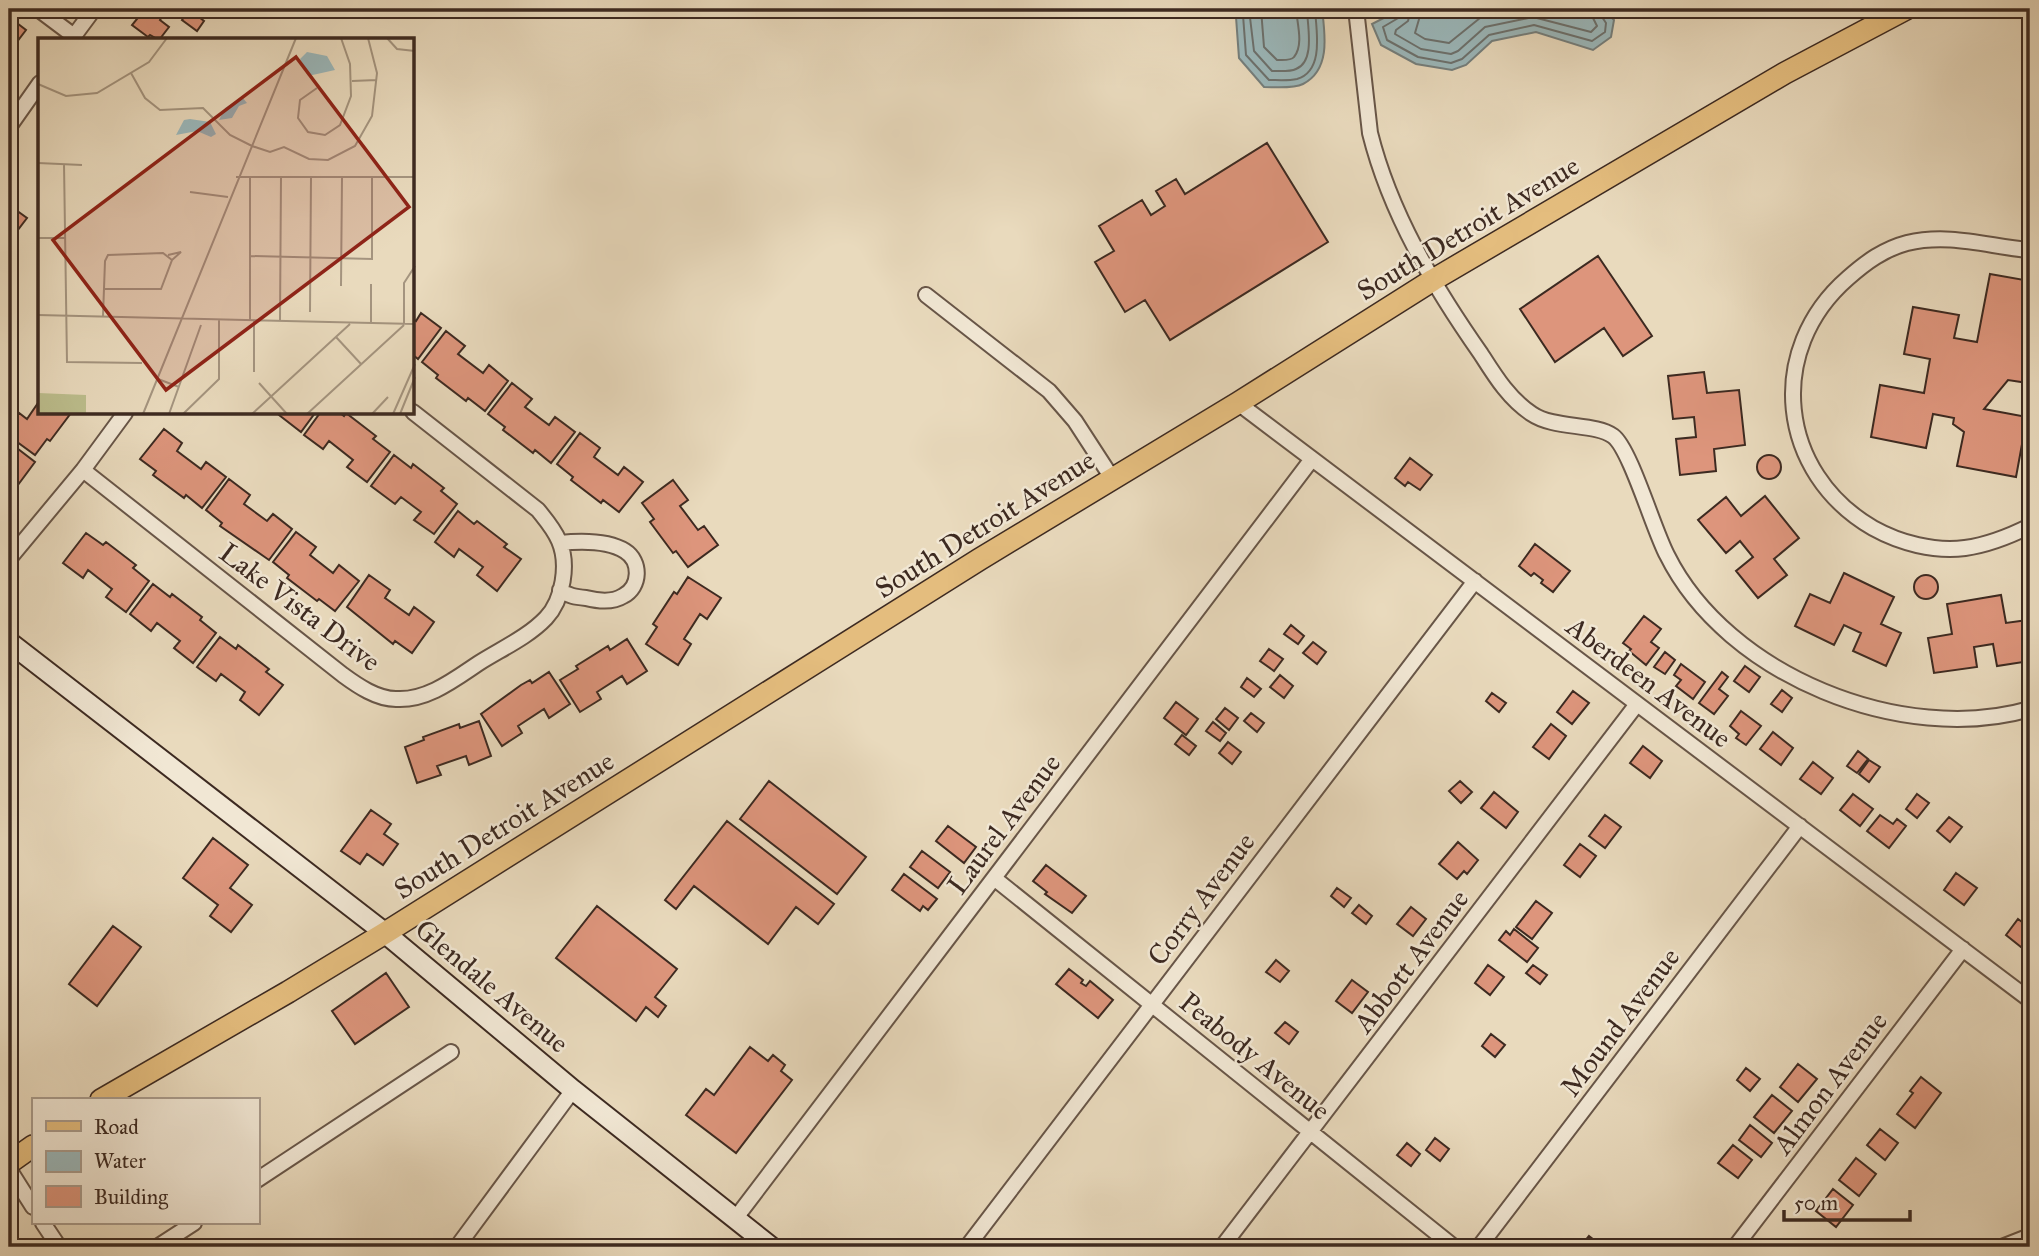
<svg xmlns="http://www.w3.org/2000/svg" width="2039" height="1256" font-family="'IM FELL Great Primer',serif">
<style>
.water{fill:#9bb8bb;stroke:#757f7d;stroke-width:2}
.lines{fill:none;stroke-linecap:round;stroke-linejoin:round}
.shore{stroke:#6c716e;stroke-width:2}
.building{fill:#dd957c;stroke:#3d2a21;stroke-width:2}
.minor-casing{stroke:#685648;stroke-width:18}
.secondary-casing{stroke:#3d2a21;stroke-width:23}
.primary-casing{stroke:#3d2a21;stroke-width:24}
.minor{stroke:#f1e7d4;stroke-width:14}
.secondary{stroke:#f1e7d4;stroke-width:19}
.primary{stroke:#e4bd7e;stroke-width:21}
.labels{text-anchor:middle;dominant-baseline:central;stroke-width:5;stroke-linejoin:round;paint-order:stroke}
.street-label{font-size:28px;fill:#3d2a21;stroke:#f1e7d4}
.inset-road{fill:none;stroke:#a4947f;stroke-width:2}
.view{fill:#8f2418;fill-opacity:0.15;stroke:#8f2418;stroke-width:3.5}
.inset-edge{fill:none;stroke:#3d2a21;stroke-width:3.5}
</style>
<rect width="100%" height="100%" fill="#e9dabd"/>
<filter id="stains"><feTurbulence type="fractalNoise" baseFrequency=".00286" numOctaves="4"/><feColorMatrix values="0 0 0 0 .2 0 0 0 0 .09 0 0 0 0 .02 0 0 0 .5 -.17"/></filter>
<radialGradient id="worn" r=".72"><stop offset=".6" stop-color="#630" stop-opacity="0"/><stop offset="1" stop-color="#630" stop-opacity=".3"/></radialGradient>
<!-- water -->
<path class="water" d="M1227,9H1322C1325,34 1331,70 1303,84C1293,89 1275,87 1264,87L1239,58L1236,17Z
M1401,9H1604L1614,20L1611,37L1593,50L1536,32L1492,41L1466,65L1452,70L1416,64L1381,45L1372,24Z"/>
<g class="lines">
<!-- shore -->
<path class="shore" d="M1238,9L1243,15L1246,55L1269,80C1277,80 1288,81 1297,79C1325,71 1316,29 1315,9
M1249,9L1254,51L1272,71C1279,71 1290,72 1296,69C1316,61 1307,24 1307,9
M1261,9L1264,47L1277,60C1282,60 1291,61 1294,57C1304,45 1297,23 1296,9
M1402,9L1400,17L1383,27L1387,40L1418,57L1451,63L1462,59L1489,35L1534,25L1592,41L1605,32L1606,23L1600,14L1599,9
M1411,9L1408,21L1396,30L1395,34L1421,49L1451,54L1458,51L1485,27L1533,17L1591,32L1597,26L1592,16L1591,9
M1422,9L1415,33L1425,39L1449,43L1480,18L1519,9"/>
</g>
<!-- building -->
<path class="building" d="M145,9H157L164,14L160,20L169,27L159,40L150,35L148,37L132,25Z
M190,10L204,21L197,31L182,20Z
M9,17L26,30L13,47L9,44Z
M1267,143L1328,242L1170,340L1145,300L1125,312L1095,262L1114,251L1099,226L1142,200L1151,215L1165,206L1156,191L1176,179L1185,194Z
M9,205L27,218L14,235L9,231Z
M1598,256L1652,336L1623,356L1604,328L1555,362L1520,309Z
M1990,274L2030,281V369L2028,383L2008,380L1984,409L2027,417L2016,477L1957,466L1964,432L1953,424L1954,418L1933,414L1926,448L1871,437L1880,385L1924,393L1930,359L1904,354L1913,307L1959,315L1954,338L1977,342Z
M421,313L441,328L418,359L413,355V319L416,321Z
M446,331L465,346L458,354L483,373L489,365L508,381L485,411L468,398L466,401L436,378L438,375L422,362Z
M1704,372L1707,393L1739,390L1745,445L1714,449L1716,471L1680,475L1676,439L1696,437L1694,417L1673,419L1668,376Z
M512,383L532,399L525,407L549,425L555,417L575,432L551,463L535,450L533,453L503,430L505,427L488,414Z
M40,400V413H71L50,441L47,439L35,455L9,436V426L19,413L27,419Z
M280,413H315L301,432L279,415Z
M320,413H340L344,416L346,413L376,436L373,439L390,452L367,482L347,467L353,460L329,441L323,449L304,435Z
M164,429L182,443L177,451L201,469L206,462L226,477L202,508L186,495L184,498L153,475L156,471L140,459Z
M580,433L600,448L594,457L618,475L624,467L643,482L619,512L603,500L601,503L571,480L573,477L557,464Z
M9,442L35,462L9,497Z
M394,455L411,468L413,464L444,488L441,491L457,504L434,534L414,520L421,512L401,497L395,504L371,486Z
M1757 467a12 12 0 1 1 24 0a12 12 0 1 1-24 0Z
M1410,458L1432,475L1420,490L1408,482L1405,486L1395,478Z
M229,479L250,495L244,504L267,521L273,514L292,529L269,560L220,526L222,523L206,510Z
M673,480L688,500L680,506L698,530L704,526L718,545L688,567L676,551L673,553L650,522L654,519L642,503Z
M1765,496L1799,538L1774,559L1787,575L1758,598L1736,571L1753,557L1740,541L1726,553L1698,520L1726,497L1741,516Z
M458,511L474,524L477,521L507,544L504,547L521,559L497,591L477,575L483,567L459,549L454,557L435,542Z
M296,532L316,547L310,555L333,573L339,565L359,581L335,611L319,599L317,601L287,578L289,575L273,562Z
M86,533L103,545L106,542L136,565L133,568L149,581L126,612L106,597L112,589L88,570L83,578L63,563Z
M1535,544L1570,571L1553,592L1541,583L1543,580L1534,573L1531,576L1519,566Z
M1844,573L1894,597L1881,624L1901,633L1886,666L1853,651L1861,633L1844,625L1834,645L1795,626L1810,594L1830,603Z
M369,575L390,590L385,598L409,615L414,607L434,622L412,653L395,641L393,644L347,607Z
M1914 587a12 12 0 1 1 24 0a12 12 0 1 1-24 0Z
M688,577L721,598L707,619L700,614L684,639L691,644L678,665L646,644L657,627L653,624L674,592L677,594Z
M153,584L170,597L172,594L202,617L200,620L216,633L193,663L174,648L180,641L157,623L151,631L130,614Z
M2001,595L2006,623L2028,620L2030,661L1997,666L1993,644L1974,647L1977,667L1934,673L1928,638L1952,634L1947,604Z
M1644,616L1661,629L1651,642L1659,648L1646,665L1629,651L1631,649L1623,643Z
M1291,625L1304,636L1298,644L1284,634Z
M220,637L236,649L238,645L269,669L266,672L283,685L259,715L240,700L245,692L221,674L216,681L197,667Z
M627,639L647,671L627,684L622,676L597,692L601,699L580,712L560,680L578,669L576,666L608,646L610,650Z
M1313,642L1326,652L1317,664L1303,653Z
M1269,649L1283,659L1274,671L1260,661Z
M1665,652L1675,660L1665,674L1654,667Z
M1681,664L1705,682L1693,699L1676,686L1681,680L1674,675Z
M1745,666L1760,677L1749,692L1734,681Z
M549,672L570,704L549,718L544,709L518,726L522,733L502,746L481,714L521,685L530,680L532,683Z
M1722,672L1728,677L1719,689L1728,696L1714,714L1699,703Z
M1280,675L1293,686L1284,698L1270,687Z
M1247,678L1261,689L1254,697L1241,687Z
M1782,690L1792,698L1782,712L1771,704Z
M1573,691L1589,703L1572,724L1557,712Z
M1492,693L1506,703L1499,712L1486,701Z
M1176,702L1198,719L1186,735L1164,718Z
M1225,708L1238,718L1229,730L1216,719Z
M1741,711L1761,726L1746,745L1736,738L1739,734L1730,726Z
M1251,713L1264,723L1257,732L1244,721Z
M479,721L491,756L469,765L466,756L437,766L441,775L417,783L405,747L424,740L423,737L459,724L460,728Z
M1213,722L1226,733L1220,741L1206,731Z
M1551,724L1566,736L1549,759L1533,747Z
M1773,732L1793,748L1781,765L1760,749Z
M1182,735L1196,746L1189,755L1175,744Z
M1228,742L1241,752L1232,764L1219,753Z
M1643,746L1662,761L1650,778L1630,763Z
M1858,751L1868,759L1857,773L1847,766Z
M1869,760L1880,767L1869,782L1859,774Z
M1813,762L1833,778L1821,794L1800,779Z
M769,781L866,857L837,894L740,819Z
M1460,781L1472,792L1461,803L1449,791Z
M1494,792L1518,812L1506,828L1481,808Z
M1853,794L1873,809L1860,826L1840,810Z
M1917,794L1929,803L1917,818L1906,809Z
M371,810L391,824L384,834L398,844L383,865L367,854L360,864L341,851Z
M1605,815L1621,827L1605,848L1589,836Z
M1880,815L1893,824L1897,819L1906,826L1889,848L1867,831Z
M1949,817L1962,827L1950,842L1937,831Z
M727,821L834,904L818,924L796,907L768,944L694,886L676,909L665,900Z
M948,826L976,847L964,863L936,841Z
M213,838L248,865L230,888L252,905L231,932L210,916L218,905L183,878Z
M1458,842L1478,860L1467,874L1464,871L1457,879L1439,864Z
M1580,844L1596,856L1580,877L1564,865Z
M922,851L950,872L938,888L910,867Z
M1046,865L1086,896L1072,913L1045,894L1047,892L1033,881Z
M1956,873L1977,888L1964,905L1944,890Z
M904,874L937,899L928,910L923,906L920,911L892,890Z
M1337,888L1351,898L1344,907L1331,896Z
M1536,901L1552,913L1532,939L1516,927Z
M1359,905L1372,916L1366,924L1352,913Z
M597,906L677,969L655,997L666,1006L658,1017L646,1007L636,1021L556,958Z
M1411,907L1426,919L1413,936L1397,924Z
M2018,919L2030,928V945L2026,951L2006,935Z
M113,926L141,947L97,1006L69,984Z
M1514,929L1538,948L1527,962L1499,940L1506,931L1510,935Z
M1276,960L1289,971L1280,982L1266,972Z
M1488,965L1504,977L1490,995L1475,983Z
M1533,965L1547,975L1540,984L1526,973Z
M1069,969L1083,980L1081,983L1086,986L1090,981L1113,1000L1098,1018L1056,984Z
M386,973L409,1007L355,1044L332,1011Z
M1352,980L1368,992L1352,1013L1336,1001Z
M1285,1022L1298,1032L1289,1044L1275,1033Z
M1491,1034L1505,1045L1495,1057L1482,1046Z
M750,1047L768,1061L773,1055L785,1065L781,1071L792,1080L736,1153L686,1115L706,1089L714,1095Z
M1798,1064L1817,1079L1798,1102L1780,1087Z
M1746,1068L1760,1079L1750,1091L1737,1080Z
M1921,1077L1941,1093L1915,1128L1897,1114L1913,1093L1910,1091Z
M1772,1095L1792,1111L1774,1133L1754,1117Z
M1750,1125L1772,1143L1761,1157L1739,1140Z
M1880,1129L1898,1143L1885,1160L1867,1145Z
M1435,1138L1449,1149L1440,1161L1426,1150Z
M1407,1143L1420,1154L1411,1166L1397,1155Z
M1733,1145L1752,1160L1738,1178L1718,1163Z
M1856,1158L1876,1174L1859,1196L1839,1180Z
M1833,1189L1853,1205L1836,1227L1816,1211Z
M1589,1236L1602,1246L1601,1247H1580Z"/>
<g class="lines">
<!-- minor casing -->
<g class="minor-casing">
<path id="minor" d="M38,9L74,36
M1356,9L1370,133C1390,213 1434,287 1481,354C1495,376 1509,399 1532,414C1554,429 1595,423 1613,436C1630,448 1654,531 1667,555C1727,676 1903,746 2030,709
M71,40L94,9
M9,127L40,83
M2028,250C1987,246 1949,233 1907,243C1884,249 1866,262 1848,278C1765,350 1778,473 1873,528C1900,543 1934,552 1965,548C1987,545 2010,536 2030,526
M926,295L1049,391L1075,421L1112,478
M1238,403L2030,1000
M83,470L343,675C358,686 377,699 396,699C427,701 455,679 479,663C501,649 528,637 546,618C563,600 569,564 559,541C554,529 546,520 538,510L413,412
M560,543C580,541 607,540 625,551C641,561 641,587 623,596C612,603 598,601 586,598C576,597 568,596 560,590
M9,559L83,470L125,413
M994,878L1454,1247
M9,1169L33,1207
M257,1180L451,1052
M735,1219L1312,459
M43,1223L59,1247
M157,1247L194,1223
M457,1247L573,1090
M746,1247L755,1235
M967,1247L1475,581
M1222,1247L1637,704
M1479,1247L1800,826
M1735,1247L1963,949
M2002,1247L2030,1236"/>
</g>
<!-- secondary casing -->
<g class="secondary-casing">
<path id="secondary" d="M9,642L385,933L573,1090L771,1247"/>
</g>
<!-- primary casing -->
<g class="primary-casing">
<path id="primary" d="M101,1100L288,992L385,933L980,559L1238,403L1433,280L1785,73L1906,9
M9,1163L33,1146"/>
</g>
<!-- minor -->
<use href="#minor" class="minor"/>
<!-- secondary -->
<use href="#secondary" class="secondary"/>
<!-- primary -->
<use href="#primary" class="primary"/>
</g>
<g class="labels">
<!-- street labels -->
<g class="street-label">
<text transform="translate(1468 228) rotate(-31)">South Detroit Avenue</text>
<text transform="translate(985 524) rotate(-32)">South Detroit Avenue</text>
<text transform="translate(300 607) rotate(37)">Lake Vista Drive</text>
<text transform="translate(1649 682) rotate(37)">Aberdeen Avenue</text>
<text transform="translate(1004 824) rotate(-53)">Laurel Avenue</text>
<text transform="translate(504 825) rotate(-32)">South Detroit Avenue</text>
<text transform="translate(1201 899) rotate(-53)">Corry Avenue</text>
<text transform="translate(1411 961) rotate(-53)">Abbott Avenue</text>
<text transform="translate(492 986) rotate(40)">Glendale Avenue</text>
<text transform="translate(1620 1022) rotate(-53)">Mound Avenue</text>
<text transform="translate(1255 1056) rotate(39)">Peabody Avenue</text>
<text transform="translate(1830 1083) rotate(-53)">Almon Avenue</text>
</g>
</g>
<!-- overview -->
<g transform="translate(38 38)">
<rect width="376" height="376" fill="#e9dabd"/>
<path d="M0,355L48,357V376H0Z" fill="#bcbe8d"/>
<path d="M269,14L289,18L297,32L270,38L262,21ZM204,59L209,65L201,68L194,80L181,82L187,70ZM152,81L172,84L178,96L173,99L159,93L138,97L146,82Z" fill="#9bb8bb"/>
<path class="inset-road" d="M349,0L359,11L377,13M93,35L107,60L122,72L165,70L192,97L214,108L232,114L246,109L271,121L290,122L317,108L334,78L339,35L330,0M314,43L339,42M0,46L28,58L59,55L111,24L129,0M279,50L262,62L260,80L270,94L287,97L302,87L313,58L312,26L303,0M0,125L44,127M26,126L29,324L104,325M198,139H377M152,154L190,159M0,200H27M130,217L143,214L134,222M212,218L334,221V139M303,248L304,139M272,274L273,139M0,277L377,286M65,278L67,223L70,217L125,215L134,222L123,251H67M212,282V139M216,282V334M242,282L243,139M333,285V246M366,286V245L377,228M298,299L323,326M120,341L141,349M221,345L249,376M105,376L258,0M131,376L163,287M145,376L181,341V281M214,376L312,286M269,376L366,287M334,376L350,359M355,376L377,326M362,376L377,339"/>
<path class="view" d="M258,19L371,169L128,352L15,202Z"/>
<rect width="376" height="376" class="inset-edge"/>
</g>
<!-- margin -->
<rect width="2039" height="1256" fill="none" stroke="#e9dabd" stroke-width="35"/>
<rect x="10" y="10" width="2018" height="1235" fill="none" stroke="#3d2a21" stroke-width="3.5"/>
<rect x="18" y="18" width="2004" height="1221" fill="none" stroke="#3d2a21" stroke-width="2"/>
<!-- legend -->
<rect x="32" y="1098" width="228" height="126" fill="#f1e7d4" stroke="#a99b8c" stroke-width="2"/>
<rect x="46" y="1121" width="35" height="10" fill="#e4bd7e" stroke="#a99b8c" stroke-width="2"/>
<text x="94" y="1134" font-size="21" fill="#3d2a21">Road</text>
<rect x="46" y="1151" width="35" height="21" fill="#9bb8bb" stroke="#a99b8c" stroke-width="2"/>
<text x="94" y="1168" font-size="21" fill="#3d2a21">Water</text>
<rect x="46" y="1186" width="35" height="21" fill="#dd957c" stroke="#a99b8c" stroke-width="2"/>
<text x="94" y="1204" font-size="21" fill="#3d2a21">Building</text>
<!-- scale -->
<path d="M1784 1210v10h126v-10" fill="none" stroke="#3d2a21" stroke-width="3.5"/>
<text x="1794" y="1210" font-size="21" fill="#3d2a21" stroke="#f1e7d4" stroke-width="5" paint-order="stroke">50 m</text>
<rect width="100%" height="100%" filter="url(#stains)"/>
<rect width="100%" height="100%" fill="url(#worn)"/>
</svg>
